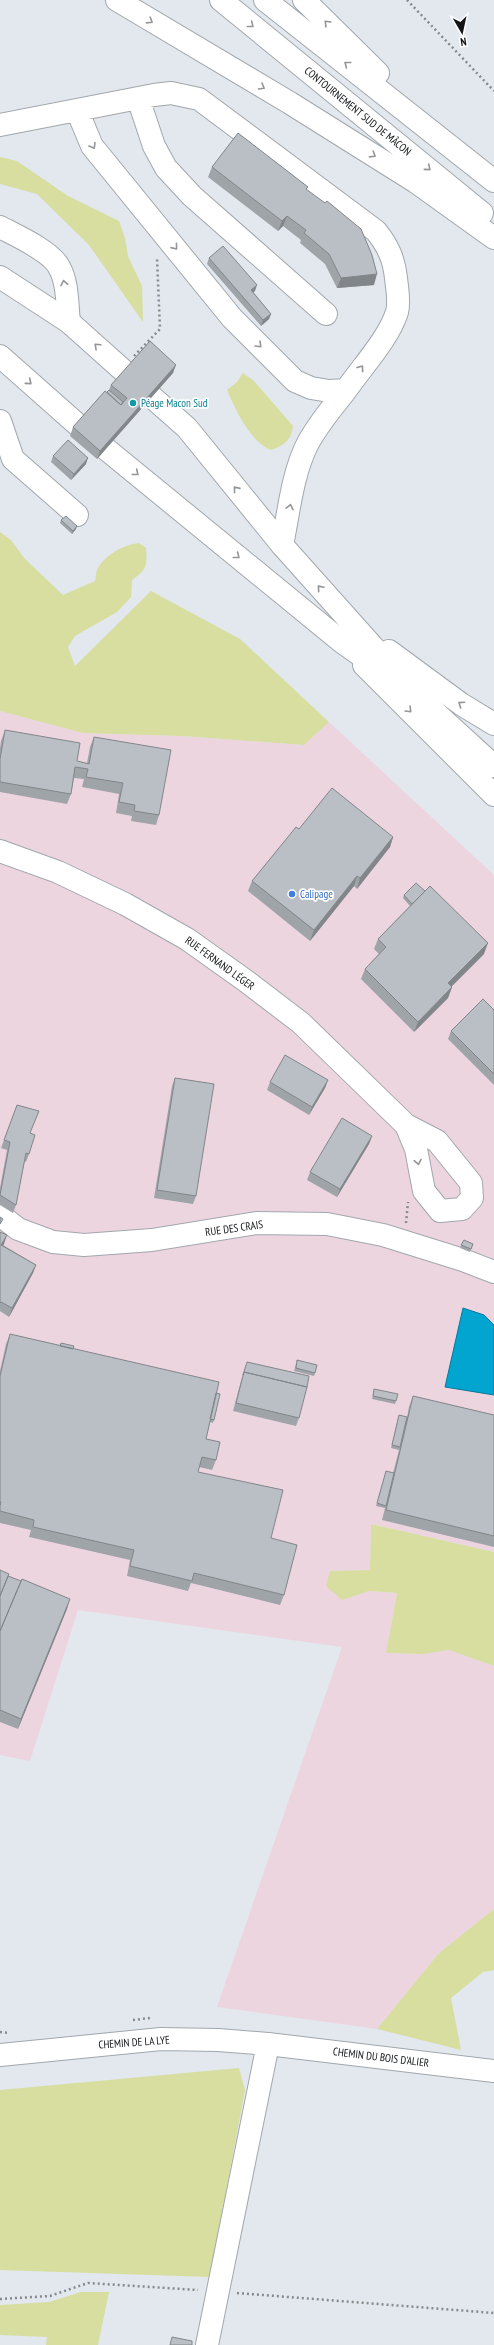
<svg xmlns="http://www.w3.org/2000/svg" width="494" height="2345" font-family="'PT Sans Narrow',sans-serif">
<style>
.industrial{fill:#edd5e0}
.green{fill:#d7dea0}
.water{fill:#02a4d0;stroke:#077998}
.lines{fill:none;stroke-linecap:round;stroke-linejoin:round}
.minor-casing{stroke:#a1a7ac;stroke-width:24}
.highway-casing{stroke:#a1a7ac;stroke-width:24}
.path{stroke:#858a8d;stroke-width:2.5;stroke-dasharray:2 3;stroke-linecap:butt}
.minor{stroke:#fff;stroke-width:22}
.highway{stroke:#fff;stroke-width:22}
.wall{fill:#9fa4a9}
.shaded-wall{fill:#82868a}
.building{fill:#b9bfc5;stroke:#82868a}
.oneway{stroke:#949596}
.culture-dot{fill:#0f9aa8;stroke:#fff;stroke-width:1.5}
.shop-dot{fill:#3f7fe0;stroke:#fff;stroke-width:1.5}
.labels{text-anchor:middle;dominant-baseline:central;stroke-width:3.5;stroke-linejoin:round;paint-order:stroke}
.street-label{font-size:11px;fill:#121416;stroke:#fff}
.culture-label{font-size:11px;fill:#0d838f;stroke:#fff;text-anchor:start}
.shop-label{font-size:11px;fill:#366cbe;stroke:#fff;text-anchor:start}
</style>
<rect width="100%" height="100%" fill="#e2e8ed"/>
<!-- industrial -->
<path class="industrial" d="M0,711L83,733L182,736L304,745L329,722L494,875V1552L371,1524L370,1570L330,1571L342,1600L369,1591L397,1593L386,1653L424,1654L449,1650L494,1666V1909L439,1953L377,2029L217,2007L342,1647L78,1610L30,1761L0,1755Z"/>
<!-- green -->
<path class="green" d="M0,157L17,161L68,196L119,221L125,238L128,256L142,286L143,322L89,245L37,194L0,184Z
M243,373L254,381L293,426C291,441 284,445 271,450C251,443 235,409 227,390L237,382Z
M0,532L11,540L25,559L63,595L95,581C96,577 96,571 98,568C106,554 124,545 139,543L146,548C147,567 147,569 132,580L131,597L117,612L75,636L68,647L75,666L151,591L240,639L329,722L304,745L182,736L83,733L0,711Z
M371,1524L494,1552V1666L449,1650L424,1654L386,1653L397,1593L369,1591L342,1600L326,1586L330,1571L370,1570Z
M494,1909V1970L483,1972L451,1998L461,2050L377,2029L439,1953Z
M239,2068L245,2090L210,2277L0,2270V2090Z
M81,2292H109L98,2345H46L47,2337L0,2335V2305L49,2302Z"/>
<!-- water -->
<path class="water" d="M463,1308L484,1315L494,1325V1395L445,1387Z"/>
<g class="lines">
<!-- minor casing -->
<g class="minor-casing">
<path id="minor" d="M138,98L154,146L166,168L192,196L326,314
M0,125L154,95L171,93L199,99L376,231C388,246 394,259 396,278C397,289 400,301 397,312C389,338 362,367 346,390L329,391L311,388L295,381L232,318L92,146L77,110
M0,227C15,235 51,251 59,267C68,282 67,305 69,322
M0,421L13,459L77,515
M282,545C289,512 292,475 307,445C317,425 333,407 346,390
M0,851L58,872L125,904L187,939L246,981L301,1023L406,1125L437,1141L471,1183L472,1198L462,1209L440,1211L424,1191L416,1149L406,1125
M0,1215L18,1229L53,1242L84,1245L152,1240L256,1223L327,1224L383,1235L463,1260L494,1272
M0,2055L161,2039L218,2040L268,2044L494,2071
M207,2345L268,2044"/>
</g>
<!-- highway casing -->
<g class="highway-casing">
<path id="highway" d="M117,0L290,103L416,182L494,238
M221,0L482,213
M265,0L494,181
M304,0L378,73
M0,277L69,322L126,373
M0,356L79,426
M152,397L187,428L282,545L416,695L494,766
M106,449L342,642L383,671
M389,651L461,704L494,724
M364,665L494,795"/>
</g>
<!-- path -->
<path class="path" d="M407,0L494,91
M134,356L160,329L157,258
M406,1223L408,1202
M133,2020L150,2018L151,2020
M0,2032L9,2033
M237,2293L494,2313
M0,2299L50,2296L88,2283L198,2290"/>
<!-- minor -->
<use href="#minor" class="minor"/>
<!-- highway -->
<use href="#highway" class="highway"/>
</g>
<!-- wall -->
<path class="wall" d="M212,167L307,190L374,285L337,288L325,264L300,243L301,240L283,226L278,231L208,177Z
M209,258L255,291L253,292L271,314L269,319L261,326L207,264Z
M173,373L97,459L70,436L73,427L107,392L109,390L111,385Z
M53,456L86,464L71,480L51,462Z
M61,520L76,529L72,534L60,523Z
M5,730L77,761L87,763L90,747L94,737L159,815L156,825L131,821L132,816L116,813L119,794L82,787L84,779L74,778L71,794L67,804L0,792V748L1,741Z
M299,829L393,837L390,847L357,889L354,886L310,941L248,891L252,881Z
M404,895L484,954L451,987H452L448,998L414,1032L361,979L365,969L379,954L374,949L378,939L410,906L403,898Z
M494,1010V1085L448,1039L451,1031Z
M175,1078L196,1196L193,1204L154,1198L172,1086Z
M328,1080L325,1088L309,1115L267,1090L270,1082Z
M17,1105L30,1133L29,1154L26,1162L24,1161L16,1205L13,1213L0,1205V1188L7,1150L1,1148Z
M372,1136L369,1144L337,1197L307,1180L310,1172Z
M0,1232L4,1244L3,1245L36,1265L33,1273L9,1317L0,1311Z
M464,1240L473,1244L470,1252L460,1248Z
M10,1334L73,1349L216,1393L214,1420L213,1423L210,1422L206,1439L216,1460L212,1470L199,1467L198,1472L271,1538L284,1595L280,1605L191,1583L188,1591L127,1576L130,1560L29,1537L31,1530L0,1523V1371L6,1344Z
M297,1360L315,1373L314,1376L294,1371Z
M247,1362L299,1418L296,1426L233,1411L241,1381Z
M374,1389L396,1401L395,1404L372,1399Z
M413,1396L494,1415V1547L382,1520L385,1508L376,1506L386,1471L393,1473L399,1450L391,1448L398,1418L399,1415L407,1417L409,1407Z
M0,1570L8,1576L67,1609L18,1729L0,1722Z"/>
<!-- shaded-wall -->
<path class="shaded-wall" d="M287,216L283,226L278,231L282,221Z
M377,274L374,285L337,288L341,278Z
M257,285L255,291L249,296L251,290Z
M271,314L269,319L261,326L263,320Z
M176,365L173,373L97,459L100,451Z
M88,458L86,464L71,480L74,474Z
M77,526L76,529L72,534L73,531Z
M393,837L390,847L357,889L360,878Z
M357,876L354,886L310,941L314,930Z
M488,943L484,954L444,994L448,983Z
M452,987L448,998L414,1032L418,1022Z
M328,1080L325,1088L309,1115L312,1107Z
M372,1136L369,1144L337,1197L340,1189Z
M7,1235L4,1244L0,1250L1,1245Z
M36,1265L33,1273L9,1317L12,1308Z
M70,1599L67,1609L18,1729L21,1719Z"/>
<!-- building -->
<path class="building" d="M238,133L308,187L306,189L325,203L327,201L361,229L372,255L377,274L341,278L329,254L304,233L306,230L287,216L282,221L212,167Z
M223,246L257,285L251,290L271,314L263,320L209,258Z
M150,341L176,365L100,451L73,427L105,391L121,405L127,398L111,385Z
M109,390L123,402L121,405L107,392Z
M68,440L88,458L74,474L53,456Z
M66,516L77,526L73,531L61,520Z
M5,730L80,743L77,761L89,764L94,737L171,750L159,815L134,811L135,805L119,802L123,783L86,777L88,769L75,767L71,794L0,782V759Z
M332,788L393,837L360,878L357,876L314,930L252,881L296,827L299,829Z
M416,883L425,891L412,904L404,895Z
M430,886L488,943L448,983L452,987L418,1022L365,969L386,947L378,939Z
M483,999L494,1010V1074L451,1031Z
M285,1055L328,1080L312,1107L270,1082Z
M175,1078L214,1084L196,1196L157,1190Z
M17,1105L39,1111L30,1133L35,1135L29,1154L26,1153L16,1205L0,1195L10,1142L4,1140Z
M342,1118L372,1136L340,1189L310,1172Z
M0,1217L3,1219L0,1224Z
M0,1232L7,1235L1,1245L36,1265L12,1308L1,1302L0,1303Z
M464,1240L473,1244L471,1249L461,1245Z
M10,1334L219,1382L206,1439L220,1442L216,1460L202,1457L198,1472L283,1490L271,1538L297,1545L284,1595L194,1573L192,1581L130,1566L134,1550L33,1527L34,1520L0,1511V1506L1,1502H0V1376Z
M61,1343L74,1346L73,1349L60,1346Z
M297,1360L317,1365L315,1373L296,1368Z
M247,1362L309,1376L307,1387L244,1372L243,1375Z
M244,1372L307,1387L299,1418L236,1403Z
M374,1389L398,1394L396,1401L373,1396Z
M216,1393L220,1394L214,1420L210,1419Z
M413,1396L494,1415V1536L386,1510Z
M399,1415L407,1417L400,1447L392,1445Z
M386,1471L394,1473L386,1506L377,1503Z
M0,1570L9,1574L0,1596Z
M8,1576L21,1581L0,1631V1596Z
M22,1579L70,1599L21,1719L0,1710V1631Z
M172,2337L192,2341V2345H170Z"/>
<!-- one-way arrows -->
<defs><path id="oneway-chevron" d="M-2-3.5L2.5 0L-2 3.5" fill="none" stroke-width="1.6" stroke-linecap="round" stroke-linejoin="round"/></defs>
<g class="oneway">
<use href="#oneway-chevron" transform="translate(150 21) rotate(32)"/>
<use href="#oneway-chevron" transform="translate(327 23) rotate(-135)"/>
<use href="#oneway-chevron" transform="translate(251 25) rotate(39)"/>
<use href="#oneway-chevron" transform="translate(347 64) rotate(-142)"/>
<use href="#oneway-chevron" transform="translate(262 87) rotate(30)"/>
<use href="#oneway-chevron" transform="translate(93 146) rotate(59)"/>
<use href="#oneway-chevron" transform="translate(373 155) rotate(32)"/>
<use href="#oneway-chevron" transform="translate(428 168) rotate(40)"/>
<use href="#oneway-chevron" transform="translate(175 247) rotate(51)"/>
<use href="#oneway-chevron" transform="translate(64 283) rotate(-101)"/>
<use href="#oneway-chevron" transform="translate(259 345) rotate(45)"/>
<use href="#oneway-chevron" transform="translate(97 346) rotate(-137)"/>
<use href="#oneway-chevron" transform="translate(361 368) rotate(-54)"/>
<use href="#oneway-chevron" transform="translate(29 382) rotate(40)"/>
<use href="#oneway-chevron" transform="translate(136 473) rotate(39)"/>
<use href="#oneway-chevron" transform="translate(236 489) rotate(-129)"/>
<use href="#oneway-chevron" transform="translate(290 507) rotate(-78)"/>
<use href="#oneway-chevron" transform="translate(237 556) rotate(39)"/>
<use href="#oneway-chevron" transform="translate(320 588) rotate(-131)"/>
<use href="#oneway-chevron" transform="translate(461 704) rotate(-146)"/>
<use href="#oneway-chevron" transform="translate(409 710) rotate(45)"/>
<use href="#oneway-chevron" transform="translate(418 1162) rotate(79)"/>
</g>
<!-- markers -->
<circle class="culture-dot" cx="133" cy="403" r="4"/>
<circle class="shop-dot" cx="292" cy="894" r="4"/>
<g class="labels">
<!-- street labels -->
<g class="street-label">
<text transform="translate(358 111) rotate(39)">CONTOURNEMENT SUD DE MÂCON</text>
<text transform="translate(220 963) rotate(36)">RUE FERNAND LÉGER</text>
<text transform="translate(234 1228) rotate(-8)">RUE DES CRAIS</text>
<text transform="translate(134 2042) rotate(-4)">CHEMIN DE LA LYE</text>
<text transform="translate(381 2057) rotate(7)">CHEMIN DU BOIS D'ALIER</text>
</g>
<!-- culture labels -->
<g class="culture-label">
<text x="141" y="403">Péage Macon Sud</text>
</g>
<!-- shop labels -->
<g class="shop-label">
<text x="300" y="894">Calipage</text>
</g>
</g>
<!-- north arrow -->
<g transform="translate(462 32) rotate(171)" stroke="#ffffff" stroke-width="3" paint-order="stroke">
<path d="M0-3L7 15L0 10L-7 15Z" fill="#121416"/>
<text y="-6" font-size="11" font-weight="bold" text-anchor="middle" fill="#121416">N</text>
</g>
</svg>
